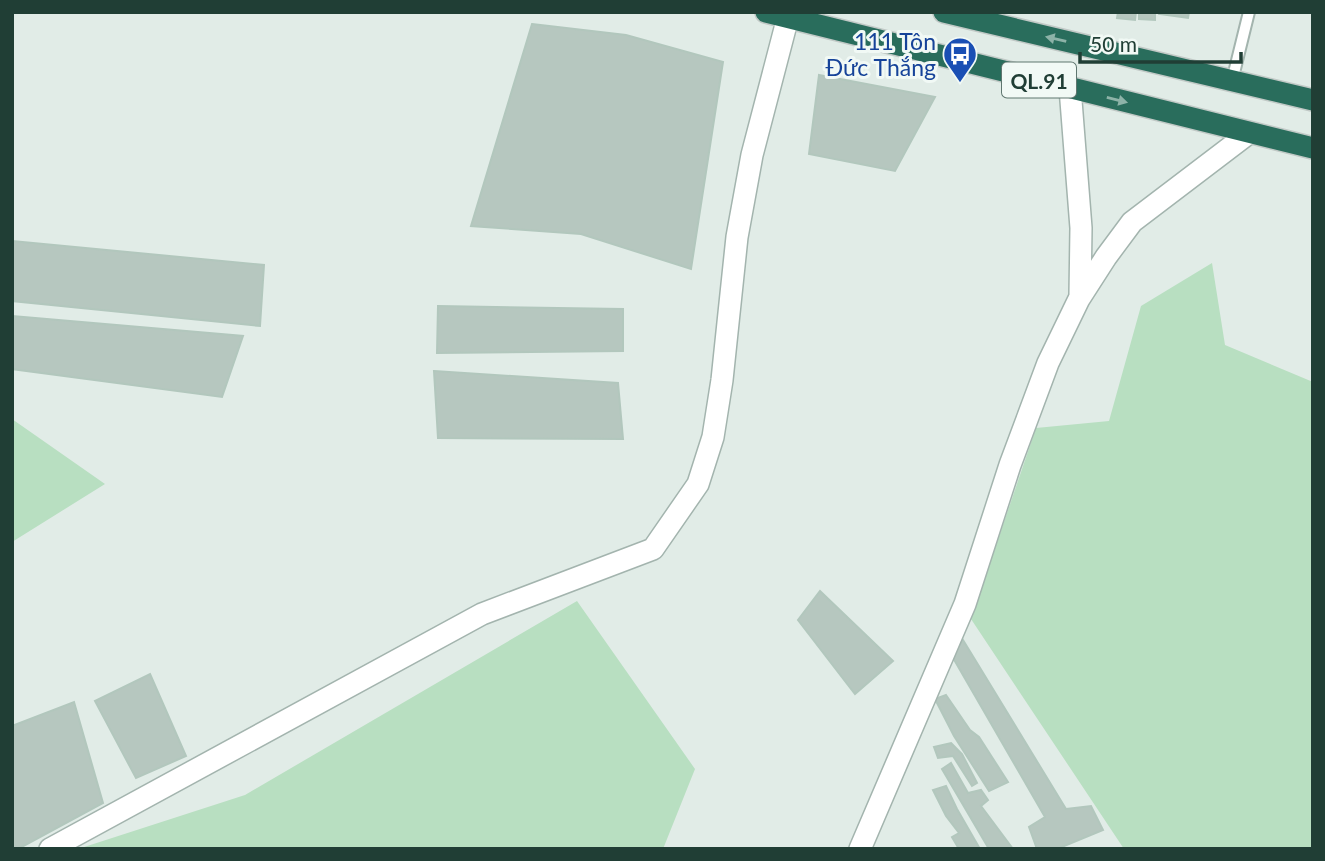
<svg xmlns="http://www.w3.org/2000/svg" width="1325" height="861" font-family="Lato,sans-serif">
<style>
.green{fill:#b8dfc1}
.building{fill:#b6c7bf;stroke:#b2c7bd;stroke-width:2}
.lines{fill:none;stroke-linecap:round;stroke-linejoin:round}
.lane-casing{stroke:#a3b4ae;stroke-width:14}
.street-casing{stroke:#a3b4ae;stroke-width:24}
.highway-casing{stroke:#c1c9c6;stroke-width:24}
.lane{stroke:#fff;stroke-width:10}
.street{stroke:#fff;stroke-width:21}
.highway{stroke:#296d5c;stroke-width:21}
.oneway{fill:#8db3a8}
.labels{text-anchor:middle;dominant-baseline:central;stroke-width:6;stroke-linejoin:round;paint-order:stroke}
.shield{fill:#f1f9f5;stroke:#5f766f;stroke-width:2}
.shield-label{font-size:21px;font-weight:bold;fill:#203e35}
.transit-label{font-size:23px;fill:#164399;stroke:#f1f9f5;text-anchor:end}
</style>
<rect width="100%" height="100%" fill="#e1ece7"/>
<!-- green -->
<path class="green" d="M1212,263L1225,345L1313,382V849H1124L971,619L1036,428L1109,421L1141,306Z
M12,419L105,484L12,542Z
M577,601L695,769L663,849H78L245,795Z"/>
<!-- building -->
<path class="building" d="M1118,12H1136L1135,20L1117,18Z
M1139,12H1155V20L1139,19Z
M1159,12H1189L1188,18L1159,14Z
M532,24L626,35L723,62L691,269L581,234L471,226Z
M819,75L935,97L895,171L809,154Z
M12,241L264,265L260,326L12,301Z
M438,306L623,309V351L437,353Z
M12,316L243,336L222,397L12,369Z
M434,371L618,383L623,439L438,438Z
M820,591L893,661L855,694L798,620Z
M963,640L1066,809L1091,806L1103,830L1057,849H1037L1029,827L1045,817L952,656Z
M150,674L186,756L136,778L95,701Z
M946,695L970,730L979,737L1008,782L989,791L954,736L935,699Z
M74,702L103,803L18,849H12V726Z
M951,743L962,754L977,783L972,786L953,756L938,758L934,747Z
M951,763L968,793L981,790L988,800L981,806L1013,849H989L942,769Z
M946,786L957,809L980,849H959L952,837L959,833L946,816L933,790Z"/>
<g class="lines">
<!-- lane casing -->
<g class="lane-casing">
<path id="lane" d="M1232,81L1249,12"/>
</g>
<!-- street casing -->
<g class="street-casing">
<path id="street" d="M1070,88L1081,228L1080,296
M50,849L482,614L653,549L698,484L713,437L722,380L737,237L752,155L788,17
M860,849L965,604L1010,465L1048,363L1079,299L1106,257L1132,222L1249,133"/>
</g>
<!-- highway casing -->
<g class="highway-casing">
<path id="highway" d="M766,12L1313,148
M944,12L1313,100"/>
</g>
<!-- lane -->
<use href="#lane" class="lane"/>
<!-- street -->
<use href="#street" class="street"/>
<!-- highway -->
<use href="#highway" class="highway"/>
</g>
<!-- one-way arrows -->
<defs><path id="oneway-solid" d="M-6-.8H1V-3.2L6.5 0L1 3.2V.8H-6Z" transform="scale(1.75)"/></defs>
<g class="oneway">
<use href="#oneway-solid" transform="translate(1056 39) rotate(-167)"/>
<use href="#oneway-solid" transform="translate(1117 100) rotate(14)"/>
</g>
<!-- icons -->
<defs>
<g id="bus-pin" transform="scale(1.75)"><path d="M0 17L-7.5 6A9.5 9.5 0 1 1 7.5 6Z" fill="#1a4fb4" stroke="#f1f9f5"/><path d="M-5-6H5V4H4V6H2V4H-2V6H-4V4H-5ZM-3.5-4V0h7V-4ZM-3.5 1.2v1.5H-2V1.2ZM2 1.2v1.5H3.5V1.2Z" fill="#fff"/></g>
</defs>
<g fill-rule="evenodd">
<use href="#bus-pin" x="960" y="54"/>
</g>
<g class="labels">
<!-- shield labels -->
<rect class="shield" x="1002" y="62.5" width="74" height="35" rx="5"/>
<g class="shield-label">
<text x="1039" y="80">QL.91</text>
</g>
<!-- transit labels -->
<g class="transit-label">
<text x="936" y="41">111 Tôn<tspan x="936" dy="26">Đức Thắng</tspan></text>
</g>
</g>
<!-- border -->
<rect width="1325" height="861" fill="none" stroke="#203e35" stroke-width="28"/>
<!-- scale -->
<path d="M1080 52v10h161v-10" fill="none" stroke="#203e35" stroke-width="3.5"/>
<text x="1090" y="52" font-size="21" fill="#203e35" stroke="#f1f9f5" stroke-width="5" paint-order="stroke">50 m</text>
</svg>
